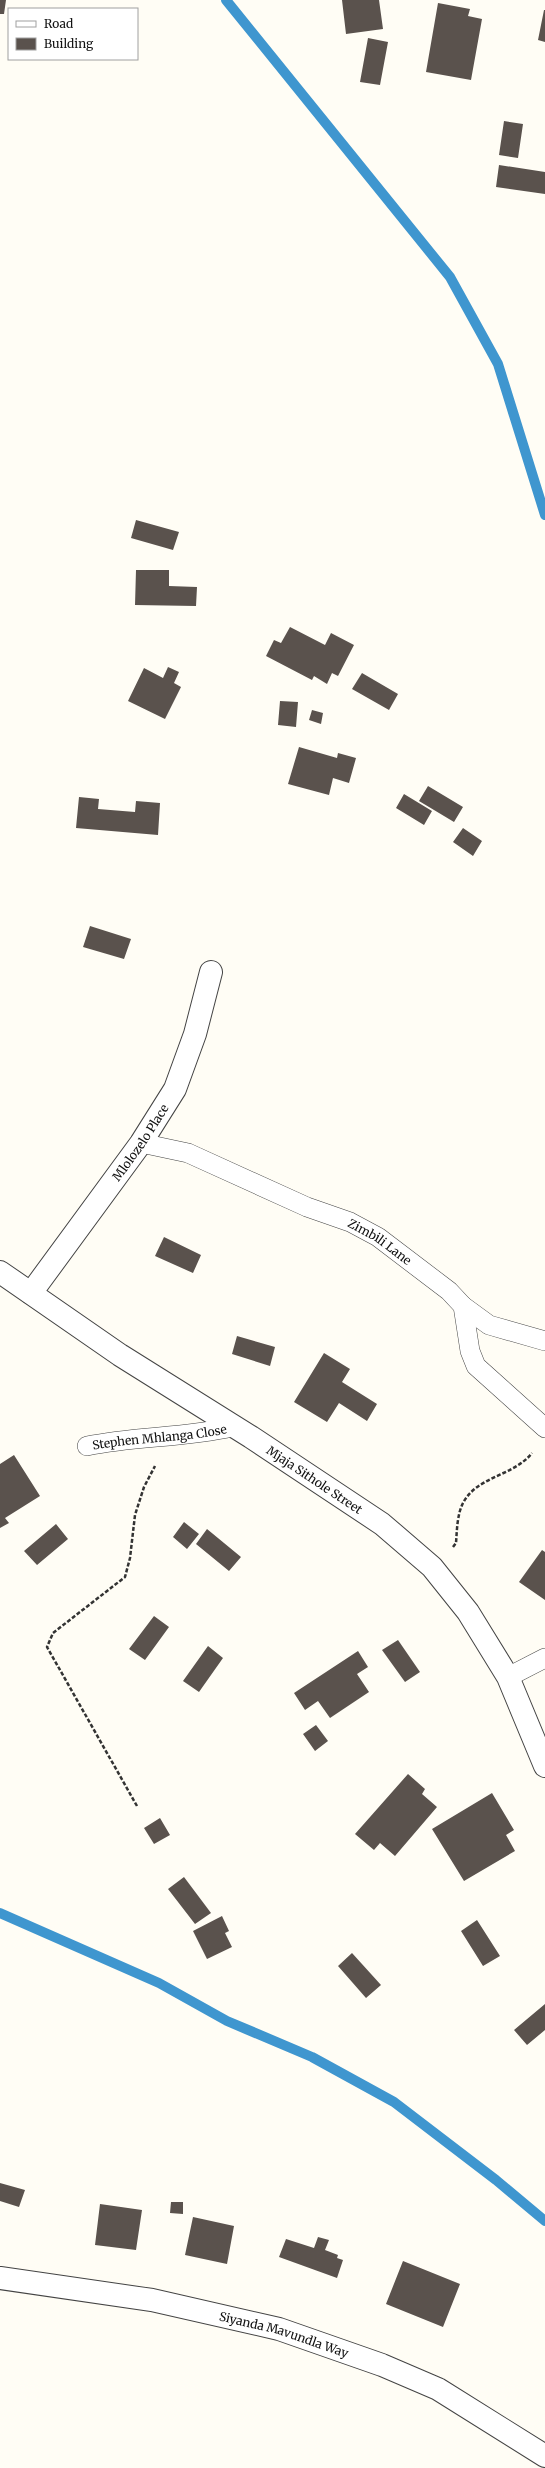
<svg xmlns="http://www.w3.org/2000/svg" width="545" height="2468" font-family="Merriweather,serif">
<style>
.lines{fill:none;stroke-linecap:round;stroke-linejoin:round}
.stream{stroke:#3f96cf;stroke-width:10}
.building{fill:#5a524d}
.lane-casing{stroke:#444;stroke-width:20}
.street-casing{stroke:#444;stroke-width:24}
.path{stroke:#333;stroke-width:2.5;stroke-dasharray:4 2;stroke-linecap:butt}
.lane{stroke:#fff;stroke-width:19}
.street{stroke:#fff;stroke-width:22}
.labels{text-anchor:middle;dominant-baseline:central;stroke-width:4;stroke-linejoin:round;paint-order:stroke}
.street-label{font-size:12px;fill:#111;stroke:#fff}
</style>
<rect width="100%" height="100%" fill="#fffdf5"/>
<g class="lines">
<!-- stream -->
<path class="stream" d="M226,0L450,277L498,364L545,515
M0,1913L159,1983L227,2021L312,2057L394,2102L496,2180L545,2221"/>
</g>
<!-- building -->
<path class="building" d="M0,0H6L4,14H0Z
M342,0H379L383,29L346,34Z
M438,3L470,9L468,16L482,19L471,80L426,72Z
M544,10H545V42L538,40Z
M368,38L388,42L380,85L360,82Z
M504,121L523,124L518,158L499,155Z
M499,165L545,172V194L496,187Z
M136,520L179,532L173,550L131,538Z
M136,570H169V586L197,587L196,606L135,605Z
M290,627L325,645L331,633L354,645L338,676L332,673L327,684L314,676L312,680L266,656L274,640L281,643Z
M168,667L179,672L174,683L181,687L165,719L128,701L144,668L163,678Z
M362,673L398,694L389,710L352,689Z
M280,701L298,702L296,727L278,725Z
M312,710L323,713L321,724L309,720Z
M299,747L337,758L338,753L356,758L349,783L333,778L329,795L288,784Z
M428,786L463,807L454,822L419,801Z
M404,794L432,811L424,825L396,808Z
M79,797L99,799L98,809L135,812L136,801L160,803L158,835L76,828Z
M463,828L482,841L473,856L453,842Z
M90,926L131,939L124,959L83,947Z
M164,1237L201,1255L193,1273L155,1256Z
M237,1336L275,1347L270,1366L232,1354Z
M324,1353L350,1369L342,1382L377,1404L367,1421L339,1403L327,1422L294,1402Z
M14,1455L40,1496L5,1518L9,1523L0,1528V1464Z
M184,1522L199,1534L187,1549L173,1537Z
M56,1524L68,1539L37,1565L24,1551Z
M207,1529L241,1557L229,1571L196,1544Z
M542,1550L545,1552V1600L519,1582Z
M154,1616L169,1627L145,1660L129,1649Z
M398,1640L420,1672L405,1682L382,1650Z
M208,1646L223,1658L199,1692L183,1681Z
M358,1651L368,1667L357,1674L369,1692L330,1718L318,1701L305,1710L294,1693Z
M316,1725L328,1741L315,1751L303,1734Z
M408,1774L425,1789L422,1794L437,1807L395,1856L380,1843L374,1850L355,1834Z
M492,1793L514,1830L506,1835L515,1851L464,1881L432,1829Z
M160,1818L170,1835L154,1844L144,1828Z
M184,1877L211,1913L195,1924L168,1889Z
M222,1916L229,1931L225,1933L232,1947L207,1959L193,1931Z
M477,1920L500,1956L483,1966L461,1931Z
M352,1953L381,1985L366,1998L338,1966Z
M545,2004V2030L527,2045L514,2030Z
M0,2183L25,2190L19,2207L0,2201Z
M171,2202H183V2214L170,2213Z
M100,2204L142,2210L136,2250L95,2245Z
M193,2217L234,2226L227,2264L185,2255Z
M318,2237L329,2240L325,2250L338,2255L337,2258L343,2260L337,2278L279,2257L286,2239L314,2248Z
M403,2261L460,2284L443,2327L386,2304Z"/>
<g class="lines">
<!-- lane casing -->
<g class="lane-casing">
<g id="lane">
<path id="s1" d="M141,1143L188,1153L307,1207L350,1222L378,1237L449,1291L463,1306L470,1351L476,1366L545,1428"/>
<path d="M463,1306L489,1325L545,1341"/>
<path id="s2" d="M87,1446C135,1436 184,1438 232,1427"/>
<path d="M508,1677L545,1658"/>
</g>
</g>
<!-- street casing -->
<g class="street-casing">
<g id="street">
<path id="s3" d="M0,1272L120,1355L251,1437L382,1524L432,1567L468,1612L508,1677L545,1766"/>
<path id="s4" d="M31,1293L141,1143L175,1089L195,1034L211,972"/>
<path id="s5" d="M0,2278L152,2300L279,2329L382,2365L438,2389L545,2456"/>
</g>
</g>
<!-- path -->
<path class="path" d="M453,1547L456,1543C457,1530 457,1515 463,1503C477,1476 514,1476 532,1453
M137,1806L47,1647L53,1633L125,1577L130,1558L135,1515L144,1487L155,1466"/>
<!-- lane -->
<use href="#lane" class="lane"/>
<!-- street -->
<use href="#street" class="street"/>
</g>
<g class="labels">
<!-- street labels -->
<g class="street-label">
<text stroke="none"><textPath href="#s4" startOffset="186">Mlolozelo Place</textPath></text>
<text stroke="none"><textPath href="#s1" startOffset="260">Zimbili Lane</textPath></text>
<text stroke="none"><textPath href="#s2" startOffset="73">Stephen Mhlanga Close</textPath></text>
<text stroke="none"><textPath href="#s3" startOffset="377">Mjaja Sithole Street</textPath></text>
<text stroke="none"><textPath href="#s5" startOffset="290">Siyanda Mavundla Way</textPath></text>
</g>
</g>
<!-- legend -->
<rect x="8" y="8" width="130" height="52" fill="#ffffff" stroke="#a0a0a0"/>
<rect x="16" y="21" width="20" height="6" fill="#ffffff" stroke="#a0a0a0"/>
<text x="44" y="28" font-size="12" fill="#111111">Road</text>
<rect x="16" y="38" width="20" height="12" fill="#5a524d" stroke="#a0a0a0"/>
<text x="44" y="48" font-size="12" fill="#111111">Building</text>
</svg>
